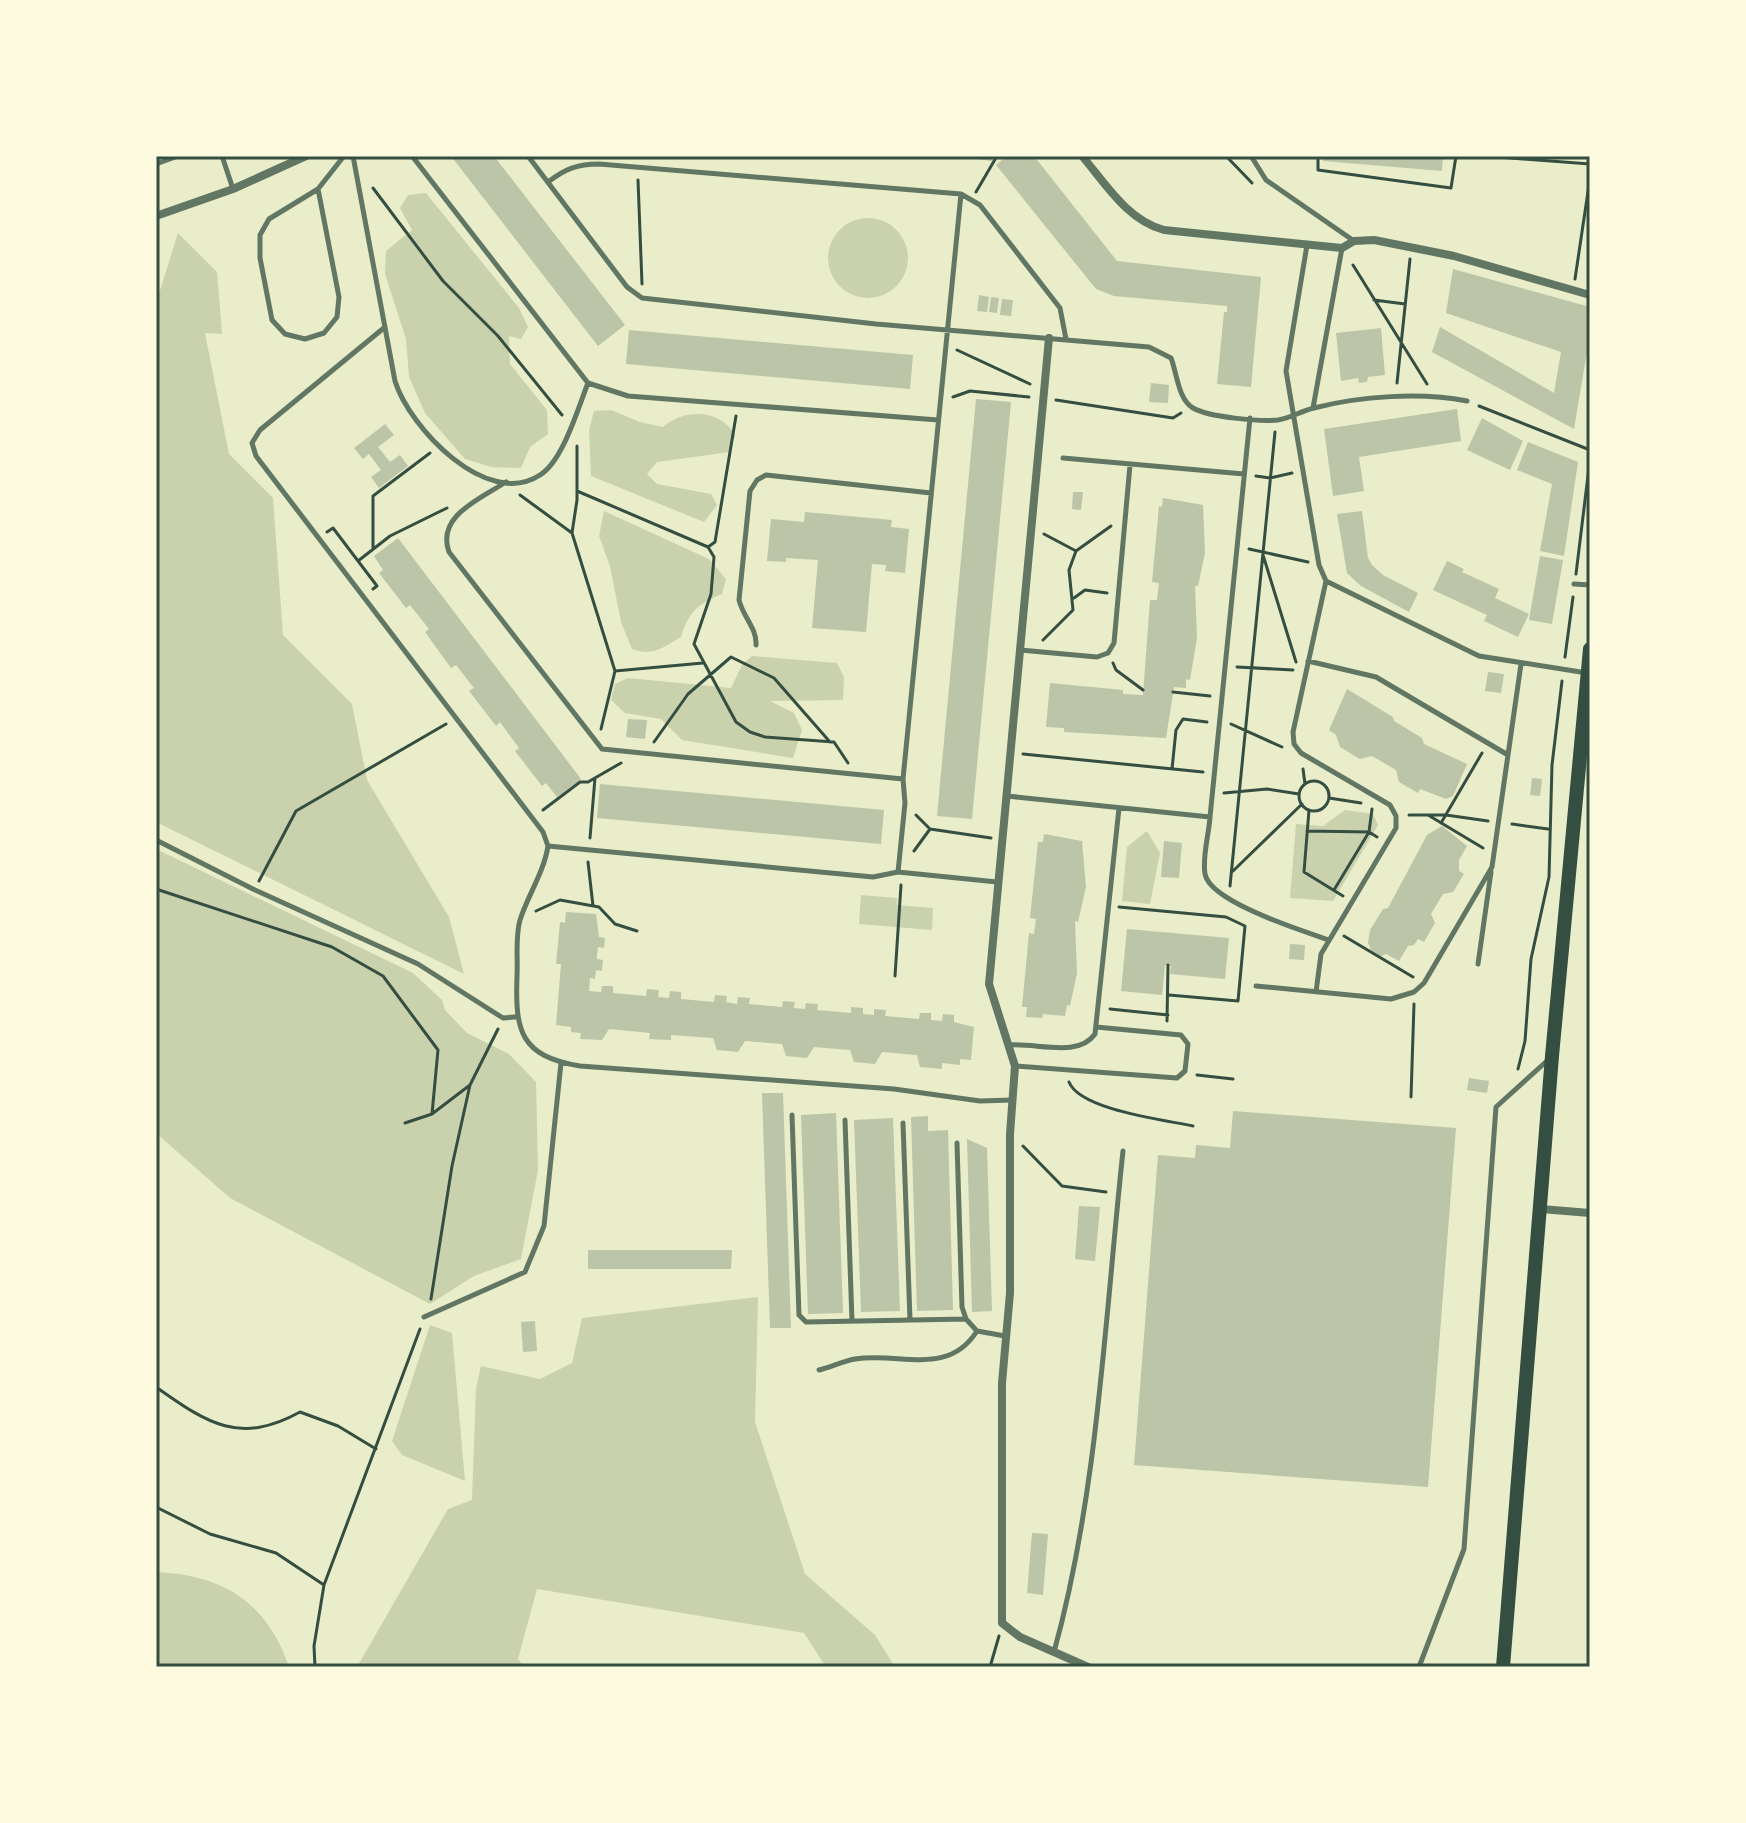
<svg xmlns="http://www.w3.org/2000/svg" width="1746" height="1823" font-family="'DM Sans',sans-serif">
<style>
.green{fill:#cad2ad}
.building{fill:#bcc5a7}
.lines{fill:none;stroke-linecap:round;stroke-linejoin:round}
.path{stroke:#344e41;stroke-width:3}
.service{stroke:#617663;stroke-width:5}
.minor{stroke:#617663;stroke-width:8}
.secondary{stroke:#344e41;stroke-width:14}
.neatline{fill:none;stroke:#344e41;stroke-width:3}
</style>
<rect width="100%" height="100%" fill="#e9edc9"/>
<!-- green -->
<path class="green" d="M426,193L519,308L528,327L521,339L509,336L510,364L547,410L548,434L530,447L521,468L491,467L465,459L425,413L409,377L406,339L385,274L386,251L412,230L400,208L408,195Z
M828 258a40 40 0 1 1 80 0a40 40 0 1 1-80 0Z
M178,233L217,272L222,334L205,333L229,454L273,498L283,635L352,704L367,780L449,917L464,974L156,822V303Z
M611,410L640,422L663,427C684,408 721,409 735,435L730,452L657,462L647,474L657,484L711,494L717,505L704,522L591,476L589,430L594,411Z
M604,511L709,559L726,579L722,594C698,604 689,611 681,637C664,647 652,657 632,649L621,622L610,566L599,536Z
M752,656L837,663L844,677L843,700L770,701L794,713L802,730L793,758L682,740L661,719L625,713L611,700L615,684L628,678L731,688L742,665Z
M1345,810L1373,814L1378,825L1333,901L1290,898L1296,824L1323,826Z
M1147,831L1160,853L1150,904L1122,901L1127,847Z
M156,849L413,973L442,1000L445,1010L467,1033L509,1054L536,1082L538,1170L521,1259L474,1276L430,1304L230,1198L156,1133Z
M861,895L897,898V905L933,908L932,930L859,924Z
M758,1297L755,1422L805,1574L875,1635L895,1667H826L804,1633L537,1589L518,1659L525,1667H357L448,1509L472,1500L476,1389L481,1366L540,1379L572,1363L582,1318Z
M430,1325L452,1333L465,1481L402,1455L392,1441Z
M156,1572C223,1575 267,1602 289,1667H156Z"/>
<!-- building -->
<path class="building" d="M451,156H494L625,325L598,346Z
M954,156H993L992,161Z
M1007,156H1034L1117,261L1261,277L1251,387L1217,384L1224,312H1227V306L1114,296L1096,289L996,165Z
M1323,156H1443L1442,171L1323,161Z
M1453,269L1590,307V334L1574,429L1432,352L1440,327L1554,393L1561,352L1446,313Z
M979,295L989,297L987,312L977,311Z
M991,297L999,298L997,313L989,312Z
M1002,299L1013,300L1011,316L1000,315Z
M1381,328L1385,375L1368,377L1367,382L1359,383L1358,378L1341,381L1336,333Z
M629,330L913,355L910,389L626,364Z
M1151,383L1169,385L1168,403L1149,402Z
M976,399L1011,402L972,819L937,816Z
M1457,409L1461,441L1359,457L1364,491L1333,496L1324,429Z
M1482,418L1523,441L1510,470L1467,450Z
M385,424L394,435L378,447L390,462L400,455L408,466L379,488L371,477L381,470L369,454L363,459L354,448Z
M1528,442L1578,462L1564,556L1540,551L1552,484L1517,470Z
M1073,492H1083L1081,510L1072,509Z
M1163,498L1203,505L1205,553L1198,586H1195L1197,638L1190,680L1186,679V688L1174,687L1166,738L1064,732V728L1046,727L1050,683L1123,690V694L1143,695L1150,600H1157L1159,583L1152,582L1159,506L1162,507Z
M1362,511L1368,558L1372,565L1383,575L1418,593L1409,612L1361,586L1347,573L1337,514Z
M805,512L892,520L891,527L909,529L905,573L885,571L886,565L872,564L866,632L812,628L818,560L786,558V562L767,561L771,519L804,522Z
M398,538L581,779L557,797L546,783L542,786L515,751L519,748L500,722L496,726L469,691L474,688L456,665L451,668L425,632L429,629L410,605L406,608L379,573L383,570L374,556Z
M1540,556L1563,560L1552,624L1529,620Z
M1447,561L1464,569L1462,572L1499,589L1495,598L1529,614L1518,637L1484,621L1487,615L1433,590Z
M1488,672L1504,674L1501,693L1485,691Z
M1347,689L1393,717L1394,721L1422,738L1424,744L1467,764L1453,796L1446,799L1420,789L1418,793L1399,782L1396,770L1372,756L1360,759L1340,747L1336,735L1329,730Z
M628,719L647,720L645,739L626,737Z
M1532,778L1542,779L1540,796L1530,795Z
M600,784L884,810L881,844L597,818Z
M1442,826L1467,846L1459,860V871L1464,874L1453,892L1443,894L1431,914L1435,923L1424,942L1418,939L1414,945L1408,946L1399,961L1386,954L1381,956L1371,950L1368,943L1370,930L1383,909L1388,908L1427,835Z
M1044,834L1082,841L1086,887L1078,922L1075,921L1077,973L1070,1006L1067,1005L1065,1016L1043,1014L1042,1018L1026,1017L1027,1007H1022L1029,933L1034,934L1036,919L1030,918L1038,842H1043Z
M1164,841L1182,843L1179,878L1161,877Z
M566,912L596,914L599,937L605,938L604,948L598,947L597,954V959L603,960L602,971L596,970L595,979L590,978L589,991L601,992L602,986H613V993L646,996L647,989L659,990L658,997L669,998L670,991L681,992V999L714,1002L715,995L727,996L726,1002L737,1004L738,997L750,998L749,1004L782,1007L783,1001L795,1002L794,1008L805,1009L806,1003L818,1004L817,1010L851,1013V1007L863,1008V1014L874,1015V1009L886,1010L885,1016L919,1019L920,1013H931V1020L942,1021L943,1014L954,1015V1022L974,1027L971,1060L960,1059V1065L942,1063V1069L920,1067L917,1055L882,1052L875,1064L854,1062L850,1050L814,1047L807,1058L786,1056L782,1044L745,1041L738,1052L717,1050L713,1038L671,1035V1040L649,1039L650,1033L609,1029L602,1040L580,1039L581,1033L571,1032V1027L556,1025L561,964H556L560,922L565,923Z
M1127,929L1229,938L1225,979L1170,974L1171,966L1165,965L1162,995L1121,991Z
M1290,944L1305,945L1304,960L1289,959Z
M1469,1078L1489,1081L1487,1093L1467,1090Z
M762,1093H783L791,1328H770Z
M1233,1111L1456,1128L1428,1487L1134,1465L1158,1155L1195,1158L1196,1145L1230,1148Z
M836,1113L843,1313L808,1314L801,1115Z
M928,1116V1131L948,1130L953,1310L917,1311L911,1117Z
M893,1118L900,1311L861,1312L854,1120Z
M967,1139L987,1148L992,1311L972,1312Z
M1079,1206L1100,1207L1095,1261L1075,1259Z
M588,1250H732L731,1269H588Z
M535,1321L537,1351L523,1352L521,1322Z
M1032,1533L1048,1534L1043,1595L1027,1593Z"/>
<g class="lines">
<!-- path -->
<path class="path" d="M1226,156L1252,183
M1318,156V170L1451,188L1456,156
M1485,156L1590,164
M638,180L642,284
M373,188L443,281L498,336L562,415
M976,192L997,156
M1353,265L1427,384
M1575,279L1590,178
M1374,300L1405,304
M957,350L1030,384
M1397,383L1410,259
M953,397L970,391L1029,397
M1056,400L1173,418L1181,413
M1479,406L1590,450
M736,416L715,542L708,547L714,557L711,594L694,644L736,722L750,732L765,737L834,742L848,763
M1256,476L1270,478L1292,473
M577,491L708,547
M520,495L572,533L615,671L601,729
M327,532L333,528L377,586L373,589
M572,533L577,500V446
M1044,534L1076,551
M373,549V496L430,453
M1249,549L1308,562
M1263,555L1296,662
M358,561L390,536L447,508
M1576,574L1590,459
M1074,598L1085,590L1107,593
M1043,640L1073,610L1069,570L1076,551L1111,526
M1565,657L1573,597
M1113,663L1116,670L1143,690
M1237,667L1293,670
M615,671L703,663
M1173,692L1210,696
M1231,724L1282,747
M654,742L688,694L731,657L774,678L830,742
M1023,754L1203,772
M1172,769L1176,730L1183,719L1207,722
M1303,769L1305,784
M1299 796a15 15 0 1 1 30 0a15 15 0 1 1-30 0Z
M1224,793L1267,789L1299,794
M1329,798L1361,803
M1372,809L1369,832L1377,837
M543,810L580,782H588L621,763
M1309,810L1304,872L1343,896
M916,815L930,829
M1409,815H1446L1488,821
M1428,815L1483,848
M1441,823L1482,753
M1512,824L1548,829
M1307,831L1369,832L1334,890
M590,838L595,778
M914,851L930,829L991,838
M588,862L593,906
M1233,871L1302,804
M259,881L296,811L446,724
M1230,886L1275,432
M156,889L332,947L383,976L438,1050L432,1114
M1119,907L1226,917L1245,926L1238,1001L1169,995
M536,911L560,900L599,907L615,924L637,931
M1344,936L1413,977
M895,976L901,885
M1110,1009L1168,1015
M1167,1021L1168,965
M1518,1069L1525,1041L1531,959L1549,877L1552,765L1562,681
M1197,1075L1233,1079
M1069,1082C1080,1110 1165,1120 1193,1126
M1411,1097L1414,1004
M405,1123L432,1114L470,1085
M1023,1146L1062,1186L1106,1192
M431,1299L452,1166L470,1085L498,1029
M156,1387C208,1424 240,1445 300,1412L338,1426L376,1449
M156,1507L210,1534L276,1553L324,1585
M315,1667L314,1646L324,1585L420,1329
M990,1667L999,1636"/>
<!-- service -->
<path class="service" d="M222,156L233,189
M353,156L395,381C409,427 487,510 540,475C563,461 578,408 588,383
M412,156L588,383L628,396L938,420
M528,156L627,287L642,298L876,324L1149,347L1171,358C1177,373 1178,399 1193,408C1208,417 1261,422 1278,420C1291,418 1301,411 1314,408C1360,396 1421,392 1467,401
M1251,156L1266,180L1354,241
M156,164L178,156
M548,182C565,169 577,164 599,164L961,194L980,205L1060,308L1066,339
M318,189L339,297L337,317L324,333L305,339L285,334L272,320L260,258V235L269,219L318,189L344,156
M1307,245L1286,371L1319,565L1326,581L1479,656L1587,673
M385,327L260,430L252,443L256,456L543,832L548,846
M1313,408L1342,248
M1063,458L1244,474
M506,482C480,499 436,516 449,552L602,749L903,779
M1574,584L1590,585
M756,645C757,628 743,617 739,600L750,491L757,480L766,475L931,493
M1020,650L1097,657L1108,653L1114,643L1130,465
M1308,661L1376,677L1508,755
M1007,796L1210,817C1209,834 1202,857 1205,874C1210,902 1303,931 1329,940
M1210,817L1250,418
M156,840L255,890L418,964L503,1018L515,1017
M548,846C544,872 528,895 520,920C515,937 518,958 517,976C515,1031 520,1056 580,1066L894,1089L980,1101L1012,1100
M548,846L873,877L898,872L997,882
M898,872L905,803L903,779L961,194
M1478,964L1491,872
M1256,986L1391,999L1414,992L1424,983L1492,867L1521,664
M1316,992L1321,954L1396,828V816L1390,805L1301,753L1294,744L1293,732L1326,581
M1010,1045C1038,1043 1078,1058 1095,1034L1119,808
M1015,1066L1177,1078L1185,1071L1188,1044L1181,1035L1096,1027
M792,1115L799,1315L806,1322L966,1319L977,1331L1005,1336
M845,1120L852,1321
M903,1123L910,1320
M957,1143L962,1307L966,1319
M424,1317L525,1272L544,1226L561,1063
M819,1370C831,1367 843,1361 855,1359C901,1352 948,1377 977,1331
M1054,1652C1098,1493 1105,1316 1123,1151
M1419,1667L1464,1549L1496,1107L1548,1060"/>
<!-- minor -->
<path class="minor" d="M1082,156C1106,184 1127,220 1164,230L1342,248L1354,241L1374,240L1454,256L1590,295
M156,216L233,189L306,156
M1049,338L989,984L1015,1066L1010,1134V1293L1002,1383V1623L1020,1637L1088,1667
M1541,1209L1590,1213"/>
<!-- secondary -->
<path class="secondary" d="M1503,1667L1552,1056L1590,649"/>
</g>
<!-- border -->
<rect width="1746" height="1823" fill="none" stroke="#fefae0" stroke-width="316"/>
<rect x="158" y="158" width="1430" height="1507" class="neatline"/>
</svg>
